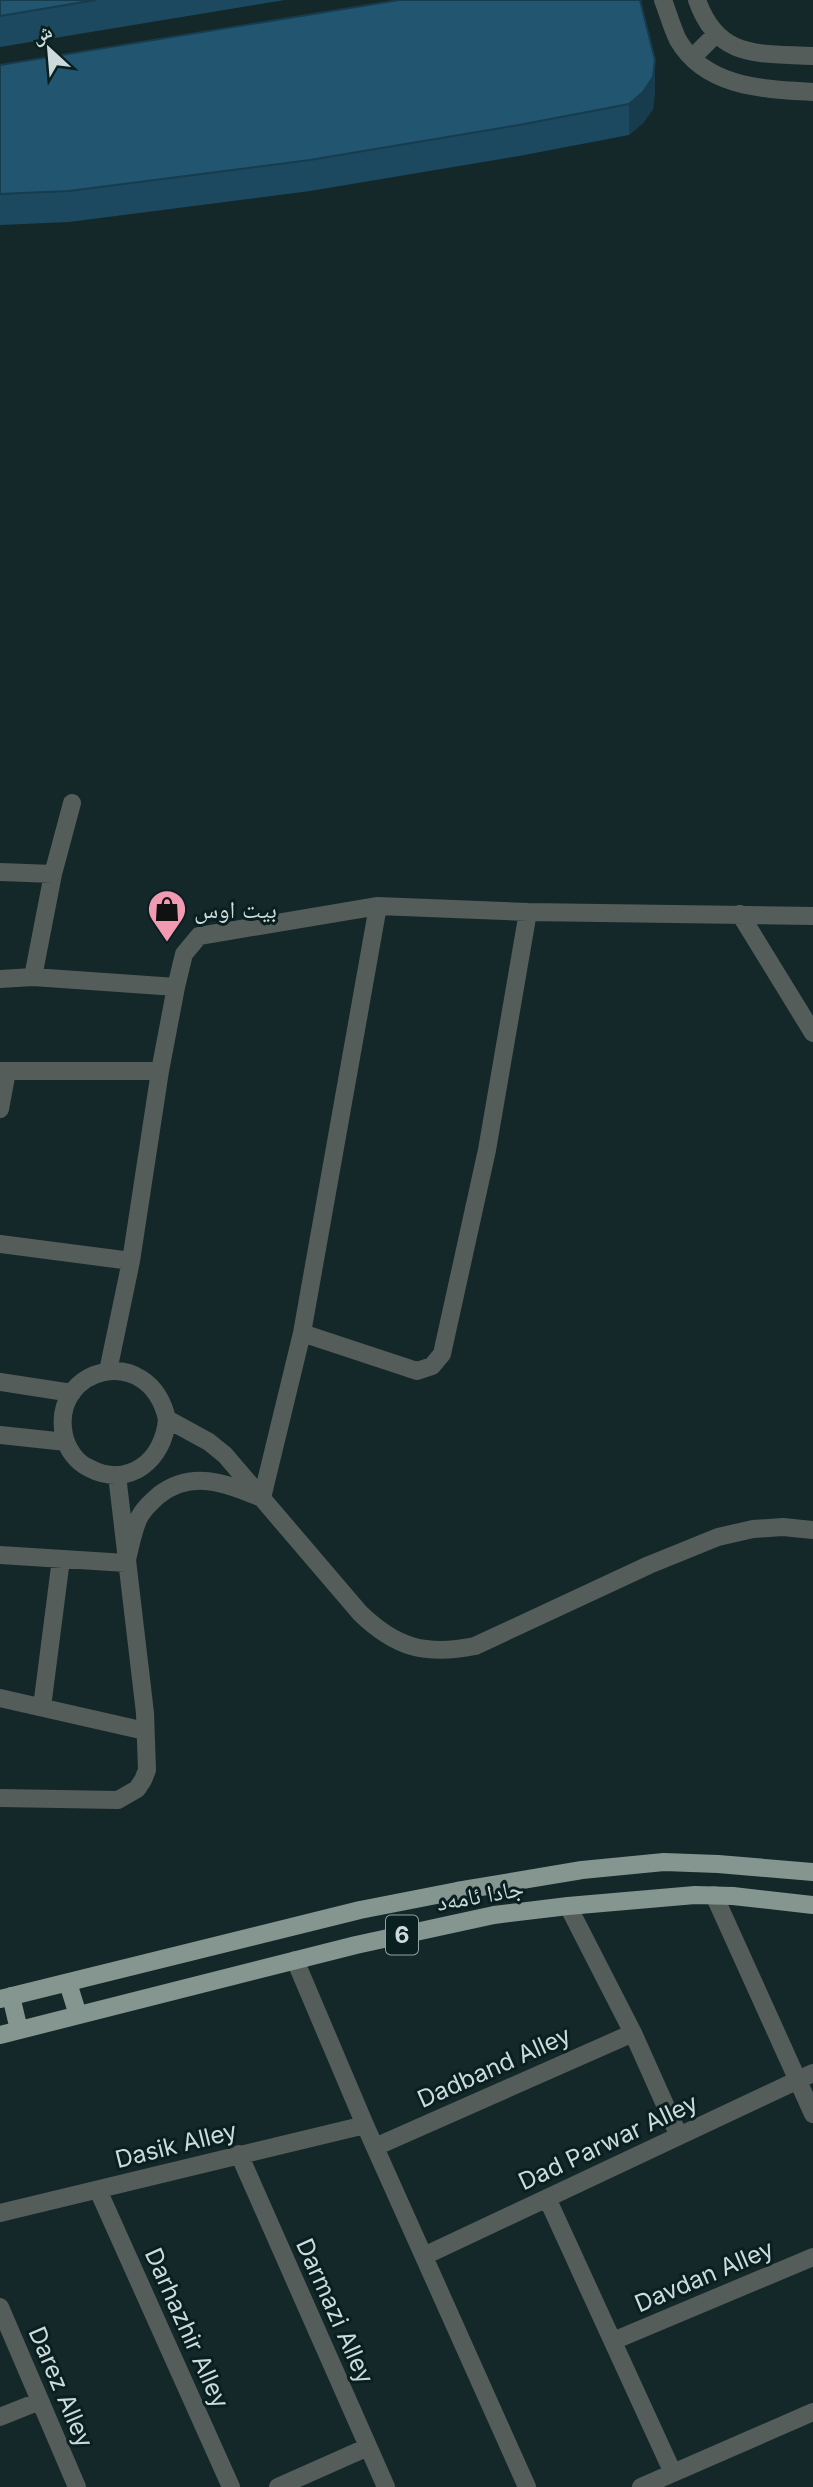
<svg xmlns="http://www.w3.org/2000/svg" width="813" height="2487" font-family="Inter,'Noto Naskh Arabic',sans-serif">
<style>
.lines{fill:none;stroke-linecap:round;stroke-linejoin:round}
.minor{stroke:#545d5a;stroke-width:18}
.primary{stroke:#84968f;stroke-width:18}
.wall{fill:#1c4960}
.shaded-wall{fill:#173c4e}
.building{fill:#215570;stroke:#173c4e;stroke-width:2}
.labels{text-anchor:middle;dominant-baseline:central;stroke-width:6;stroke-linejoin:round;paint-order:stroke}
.shield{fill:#0a1f20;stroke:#92a2a3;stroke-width:2}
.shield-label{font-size:23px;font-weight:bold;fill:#cddadb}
.poi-label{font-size:24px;fill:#cddadb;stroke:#0a1f20;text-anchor:start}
.street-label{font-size:24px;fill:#cddadb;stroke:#0a1f20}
</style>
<rect width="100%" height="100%" fill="#14282a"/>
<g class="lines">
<!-- minor -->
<path class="minor" d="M663,0C668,13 672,28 678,40C706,88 764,89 813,92
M697,0C718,60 759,53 813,56
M692,58L716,34
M0,872L53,874
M740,914L813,1033
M33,977L53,874L72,803
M0,979L33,977L176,987
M0,1071H160
M0,1109L7,1071
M0,1244L131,1261
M302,1333L417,1371L432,1366L442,1354L487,1150L528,912
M108,1371L131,1261L160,1071L176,987L184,954L199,936L378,906L528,912L813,916
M0,1382L72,1393
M167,1419C164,1460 129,1489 89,1468C76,1462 67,1449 64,1435C50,1367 149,1341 167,1419L209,1442L225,1455L360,1613C396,1648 426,1656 475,1646L649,1565L718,1537L753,1529L783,1527L813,1530
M0,1435L66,1442
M0,1555L126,1563C130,1549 132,1534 138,1520C142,1510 151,1502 159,1495C193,1469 227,1484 262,1498L302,1333L378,906
M0,1698L145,1731
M42,1707L61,1559
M0,1798L118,1800L137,1789L143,1780L147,1770L145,1713L117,1475
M714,1895L813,2114
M568,1906L633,2033L679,2136
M295,1960L365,2125L527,2487
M375,2147L633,2033
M239,2154L386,2487
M98,2190L231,2487
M547,2198L673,2473
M0,2213L365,2125
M424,2256L813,2073
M0,2307L77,2487
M613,2341L813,2257
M0,2417L40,2401
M278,2487L368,2447
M641,2487L813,2412"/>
<!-- primary -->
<path class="primary" d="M68,1983L78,2015
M11,1996L19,2030
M0,1999L360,1910L457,1891L582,1870L664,1862L718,1864L813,1872
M0,2035L356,1945L494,1915L568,1906L695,1895L733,1896L813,1905"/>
</g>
<!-- wall -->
<path class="wall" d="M0,0H285L0,47Z
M0,65L655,91L653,109L643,123L629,135L519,156L310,191L69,222L0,225Z"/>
<!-- shaded-wall -->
<path class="shaded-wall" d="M655,60V91L653,109L643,123L629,135V104Z"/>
<!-- building -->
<path class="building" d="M0,0H96L0,16Z
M399,0H640L655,60L653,77L643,92L629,104L519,125L310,160L69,191L0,194V65Z"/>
<!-- icons -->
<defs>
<g id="shop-pin" transform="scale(2.0125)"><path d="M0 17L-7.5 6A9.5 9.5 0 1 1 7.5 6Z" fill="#f19ab1" stroke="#0a1f20"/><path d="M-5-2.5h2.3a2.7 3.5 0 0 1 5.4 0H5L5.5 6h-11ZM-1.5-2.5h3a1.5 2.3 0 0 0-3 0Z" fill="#111"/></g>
</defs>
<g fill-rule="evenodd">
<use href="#shop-pin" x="167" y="909"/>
</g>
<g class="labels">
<!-- shield labels -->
<rect class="shield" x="386" y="1915.5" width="32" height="39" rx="5"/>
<g class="shield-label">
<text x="402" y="1935">6</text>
</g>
<!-- poi labels -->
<g class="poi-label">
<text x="194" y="909">بيت اوس</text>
</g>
<!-- street labels -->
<g class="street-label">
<text transform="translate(480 1895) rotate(-10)">جادا ئامەد</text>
<text transform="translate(494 2067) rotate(-24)">Dadband Alley</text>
<text transform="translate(608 2142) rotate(-25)">Dad Parwar Alley</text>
<text transform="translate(176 2145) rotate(-14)">Dasik Alley</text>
<text transform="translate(704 2276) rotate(-23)">Davdan Alley</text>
<text transform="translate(335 2311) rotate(66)">Darmazi Alley</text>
<text transform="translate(187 2328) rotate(66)">Darhazhir Alley</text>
<text transform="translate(61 2387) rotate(67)">Darez Alley</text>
</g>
</g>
<!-- north arrow -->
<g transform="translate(49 49) rotate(334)" stroke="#0a1f20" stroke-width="5" paint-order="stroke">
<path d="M0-5L12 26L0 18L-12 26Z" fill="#cddadb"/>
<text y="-10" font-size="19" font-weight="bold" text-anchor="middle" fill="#cddadb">ش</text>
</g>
</svg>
